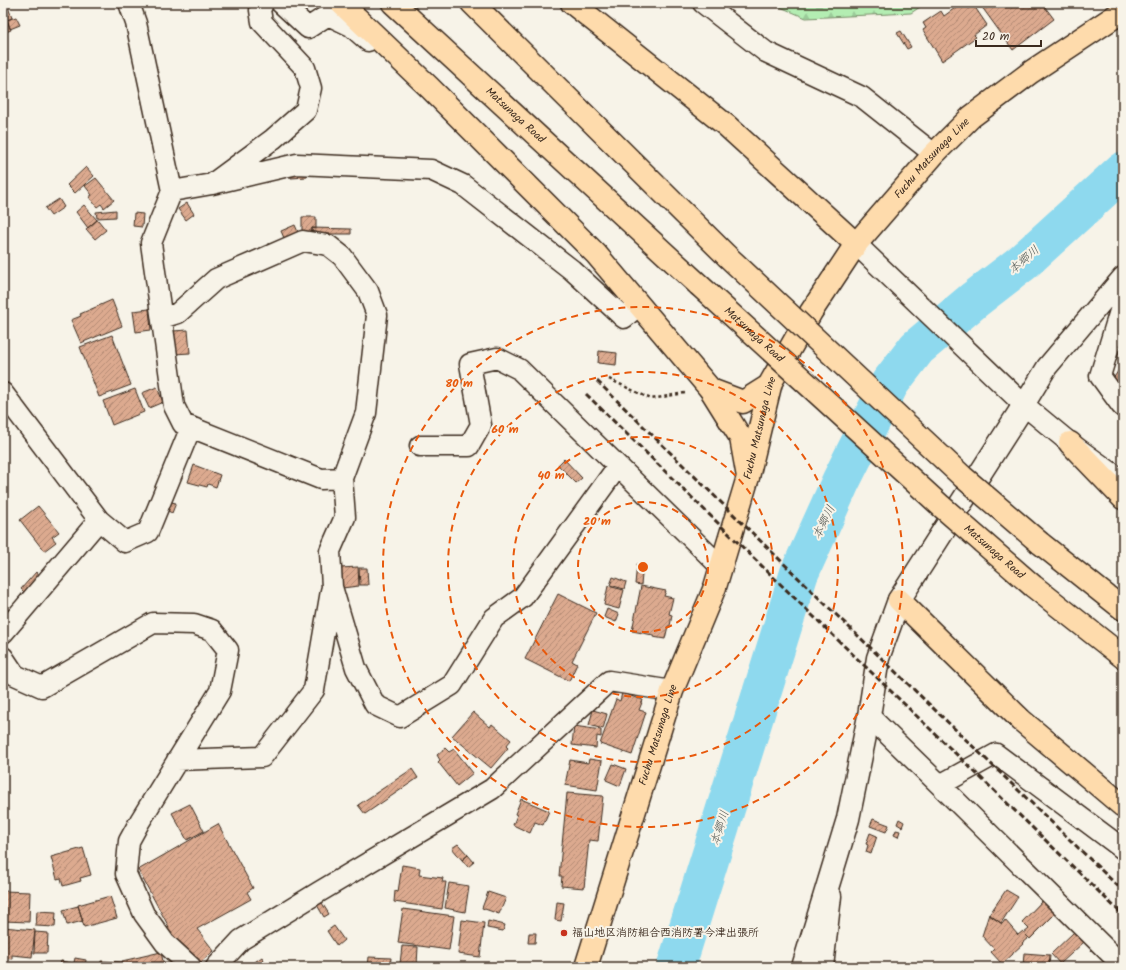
<svg xmlns="http://www.w3.org/2000/svg" width="1126" height="970" font-family="Kalam,'Klee One',sans-serif">
<style>
.forest{fill:url(#forest-firs);stroke:#778c68}
.lines{fill:none;stroke-linecap:round;stroke-linejoin:round}
.river{stroke:#8ed9ee;stroke-width:39}
.building{fill:url(#building-hatch);stroke:#3b2a1e}
.street-casing{stroke:#3b2a1e;stroke-width:23}
.secondary-casing{stroke:#3b2a1e;stroke-width:25}
.primary-casing{stroke:#3b2a1e;stroke-width:25}
.highway-casing{stroke:#3b2a1e;stroke-width:25}
.path{stroke:#3b2a1e;stroke-width:2.5;stroke-dasharray:3 3;stroke-linecap:butt}
.street{stroke:#f7f3e8;stroke-width:20}
.secondary{stroke:#f7f3e8;stroke-width:22}
.primary{stroke:#fedbac;stroke-width:22}
.highway{stroke:#fedbac;stroke-width:22}
.rail{stroke:#3b2a1e;stroke-width:3;stroke-dasharray:6 3;stroke-linecap:butt}
.highway-bridge-casing{stroke:#3b2a1e;stroke-width:25;stroke-linecap:butt}
.highway-bridge{stroke:#fedbac;stroke-width:22}
.ring{fill:none;stroke:#e8590c;stroke-width:2;stroke-dasharray:7 5}
.poi-dot{fill:#c8321e;stroke:#f7f3e8;stroke-width:1.5}
.labels{text-anchor:middle;dominant-baseline:central;stroke-width:4;stroke-linejoin:round;paint-order:stroke}
.street-label{font-size:11px;fill:#3b2a1e;stroke:#f7f3e8}
.poi-label{font-size:11px;font-weight:bold;fill:#3b2a1e;stroke:#f7f3e8;text-anchor:start}
.water-label{font-size:12px;font-style:italic;fill:#505652;stroke:#f7f3e8}
.centre{fill:#e8590c;stroke:#f7f3e8;stroke-width:2}
.ring-label{font-size:12px;text-anchor:middle;font-weight:bold;fill:#e8590c;stroke:#f7f3e8;stroke-width:4;stroke-linejoin:round;paint-order:stroke}
</style>
<defs>
<pattern id="forest-firs" width="22" height="20" patternUnits="userSpaceOnUse"><rect width="22" height="20" fill="#b3edb2"/><path d="M5 1l3.5 6h-7zM16 11l3.5 6h-7z" fill="#9bcb99"/></pattern>
<pattern id="building-hatch" width="6" height="6" patternUnits="userSpaceOnUse"><rect width="6" height="6" fill="#dcaa8f"/><path d="M-1 1l2-2M0 6l6-6M5 7l2-2" fill="none" stroke="#b48b74"/></pattern>
</defs>
<rect width="100%" height="100%" fill="#f7f3e8"/>
<filter id="ink" filterUnits="userSpaceOnUse"><feTurbulence type="fractalNoise" baseFrequency=".025" numOctaves="2"/><feDisplacementMap in="SourceGraphic" scale="8" xChannelSelector="R" yChannelSelector="G"/><feConvolveMatrix kernelMatrix="1 2 1 2 8 2 1 2 1" color-interpolation-filters="sRGB"/></filter>
<g filter="url(#ink)">
<!-- forest -->
<path class="forest" d="M771,3H926L911,13L806,18Z"/>
<g class="lines">
<!-- river -->
<path class="river" d="M676,967L799,574L841,481L890,383L917,348L974,300L1022,263L1123,171"/>
</g>
<!-- building -->
<path class="building" d="M962,3H972L987,25L974,35L976,37L942,61L923,30L926,28L923,23L941,11L944,16Z
M979,3H1042L1054,19L1013,50Z
M8,7L12,18L7,20L11,30L3,33V8V9Z
M16,17L20,25L10,29L7,20Z
M901,31L911,47L907,49L897,33Z
M86,167L94,176L75,193L67,185Z
M306,169L307,177L291,178L290,171Z
M96,178L114,200L104,208L101,204L97,207L89,197L92,195L85,186Z
M59,199L64,207L51,216L45,208Z
M187,203L194,214L186,220L178,209Z
M84,205L97,220L88,228L76,212Z
M116,210V217L97,218L96,212Z
M134,213L143,214L142,227L133,226Z
M302,217H316V229L312,228V232H302Z
M97,220H98L106,230L95,239L86,229Z
M295,225L298,232L284,238L281,231Z
M312,228L351,229V234H312Z
M112,300L122,326L81,343L71,320L81,316L80,314Z
M149,309L151,330L136,332L133,311Z
M188,330L190,353L174,354L173,331Z
M112,335L131,385L99,397L80,347Z
M599,351L617,353L616,365L598,363Z
M1122,365H1123V385L1113,379Z
M157,387L163,402L149,408L142,393Z
M135,389L144,412L112,425L103,401Z
M564,459L582,478L576,483L558,465Z
M194,465L220,475L216,487L208,484L207,487L188,482Z
M171,502L176,503L172,513L168,511Z
M38,506L59,532L52,537L56,542L44,551L20,520Z
M637,564L643,565L641,585L635,584Z
M358,567L359,586L342,588L340,568Z
M359,568H367L368,585H360Z
M36,572L41,576L26,594L21,589Z
M613,577L626,582L624,589L610,585Z
M608,586L624,590L619,609L604,605Z
M641,586L666,591L664,596L673,598L669,614L672,615L670,626H668L665,639L653,637V635L632,631Z
M558,594L596,613L572,661L577,664L569,681L525,659Z
M607,609L619,614L616,622L604,617Z
M622,693L643,700L639,710L646,712L632,755L600,744L616,699L620,701Z
M593,710L607,714L603,729L589,725Z
M473,712L490,727L492,724L511,740L506,746L508,748L491,768L452,736Z
M574,726L601,730V737L597,736L596,748L572,745Z
M445,748L449,752L454,749L473,773L457,786L438,762L440,760L437,755Z
M589,759L602,761L597,790L565,785L570,760L588,763Z
M613,764L626,769L620,786L606,780Z
M412,769L418,778L365,814L358,805Z
M567,793L603,796L598,841L589,840L584,888L561,886L562,876H559Z
M521,799L549,811L543,825L535,822L530,833L513,825L517,815L515,814Z
M190,804L204,831L187,840L172,813Z
M873,819L889,825L886,832L870,826Z
M899,819L904,822L902,827L897,824Z
M218,824L253,888L247,892L251,899L197,929L214,951L197,965L166,930L169,927L138,870Z
M896,830L900,831L898,837L894,835Z
M870,833L877,836L871,854L866,852L868,845L866,844Z
M458,844L468,855L462,860L452,848Z
M83,848L91,875L80,878L81,881L63,886L61,878L57,879L51,857Z
M468,855L474,862L468,867L462,860Z
M402,865L420,868L419,875L443,878L442,882H446L442,909L394,902L395,891L398,892Z
M449,883L469,886L465,912L445,908Z
M1006,890L1018,897L1001,923L989,915Z
M3,891L30,892L29,922L3,921Z
M488,892L506,898L499,914L482,908Z
M110,896L117,918L84,927L78,905Z
M1043,900L1056,913L1030,939L1024,933L1029,929L1022,922Z
M557,902L564,903L561,921L555,920Z
M322,903L329,914L324,917L317,905Z
M78,906L83,921L67,925L63,910Z
M403,909L454,916L449,950L398,943Z
M37,911L56,912L55,927L36,926Z
M989,914L1002,924L1005,920L1018,935L1023,931L1028,938L1022,943L1023,944L1013,953V954L1002,964L991,952L994,949L982,936Z
M462,920L484,923L480,957L458,954Z
M488,921L505,925L503,931L487,928Z
M334,926L344,940L337,946L327,931Z
M3,927L35,930L32,957L12,955V959L3,958Z
M35,932L48,933L47,953H34Z
M1074,932L1084,942L1060,964L1051,954Z
M529,933H536L535,943H528Z
M402,946L418,947L417,965L400,964Z
M161,952L164,966L167,965L168,967H124L122,961Z
M1024,953L1050,955L1049,967H1011V966H1023Z
M262,957L268,967H250L249,966Z
M369,957L391,958L390,967H368Z
M75,958L86,960L85,967H73Z
M61,961L71,963V967H59Z
M101,961L123,962L124,967H101Z"/>
<g class="lines">
<!-- street casing -->
<g class="street-casing">
<path id="street" d="M129,3L136,23L172,191L151,243L174,406L183,424L321,479L342,478L366,413L377,315L368,291L342,256L328,245L303,241L216,279L178,313L162,318
M281,3L308,28L328,15
M333,3L328,15L351,26L368,41
M703,3L766,52L862,97L934,154
M212,184L297,164L431,170L463,185L572,270L624,318L639,305
M172,191L212,184L273,139L306,110L311,88L305,68L262,22L260,10L263,3
M856,244L1024,405L1070,443L1123,481
M1123,301L1100,376L1121,405L1123,407
M3,393L99,520L125,542L148,532L191,427
M1024,405L1047,367L1123,277
M420,446H469L481,425L470,364L497,358L519,369L721,567
M342,478L345,517L330,551L332,587L356,668L375,705L400,717L452,685L494,618L523,597L618,466
M3,633L99,520
M3,657L15,675L42,687L153,623L194,624L212,630L228,650L220,691L140,821L129,841L126,874L144,914L165,943L191,967
M869,716L940,785L1123,966
M177,760L262,757L314,690L331,591
M940,785L996,754L1123,849
M216,967L241,940L319,892L492,789L609,681L672,691
M823,967L831,896"/>
</g>
<!-- secondary casing -->
<g class="secondary-casing">
<path id="secondary" d="M803,967L848,819L869,716L878,658L899,600L1024,405"/>
</g>
<!-- primary casing -->
<g class="primary-casing">
<g id="primary">
<path id="s1" d="M586,967L672,691L715,587L748,477L771,382L811,312L856,244L934,154L971,117L1031,72L1123,11"/>
</g>
</g>
<!-- highway casing -->
<g class="highway-casing">
<g id="highway">
<path d="M341,3L430,88L596,254L711,390L741,438L748,477"/>
<path id="s2" d="M393,3L699,285"/>
<path d="M472,3L727,256"/>
<path d="M572,3L727,126L856,244"/>
<path d="M711,390L743,402L770,385"/>
<path d="M1070,443L1123,498"/>
<path d="M1040,543L1123,609"/>
<path d="M1033,586L1123,657"/>
<path d="M899,600L1021,720L1123,806"/>
</g>
</g>
<!-- path -->
<path class="path" d="M609,379L651,399L685,393"/>
<!-- street -->
<use href="#street" class="street"/>
<!-- secondary -->
<use href="#secondary" class="secondary"/>
<!-- primary -->
<use href="#primary" class="primary"/>
<!-- highway -->
<use href="#highway" class="highway"/>
<!-- rail -->
<path class="rail" d="M597,381L823,602L1123,891
M586,394L812,615L1123,915"/>
<!-- highway-bridge casing -->
<g class="highway-bridge-casing">
<g id="highway-bridge">
<path d="M727,256L963,477L1040,543"/>
<path id="s3" d="M699,285L941,506L1033,586"/>
</g>
</g>
<!-- highway-bridge -->
<use href="#highway-bridge" class="highway-bridge"/>
</g>
</g>
<!-- distance rings -->
<g class="ring">
<circle cx="643" cy="567" r="65"/>
<circle cx="643" cy="567" r="130"/>
<circle cx="643" cy="567" r="195"/>
<circle cx="643" cy="567" r="260"/>
</g>
<!-- markers -->
<circle class="poi-dot" cx="564" cy="933" r="4"/>
<g class="labels">
<!-- street labels -->
<g class="street-label">
<text stroke="none"><textPath href="#s2" startOffset="166">Matsunaga Road</textPath></text>
<text stroke="none"><textPath href="#s1" startOffset="891">Fuchu Matsunaga Line</textPath></text>
<text stroke="none"><textPath href="#s3" startOffset="74">Matsunaga Road</textPath></text>
<text stroke="none"><textPath href="#s1" startOffset="567">Fuchu Matsunaga Line</textPath></text>
<text stroke="none"><textPath href="#s3" startOffset="398">Matsunaga Road</textPath></text>
<text stroke="none"><textPath href="#s1" startOffset="243">Fuchu Matsunaga Line</textPath></text>
</g>
<!-- poi labels -->
<g class="poi-label">
<text x="572" y="933">福山地区消防組合西消防署今津出張所</text>
</g>
<!-- water labels -->
<g class="water-label">
<text transform="translate(1024 260) rotate(-41)">本郷川</text>
<text transform="translate(824 522) rotate(-64)">本郷川</text>
<text transform="translate(720 828) rotate(-73)">本郷川</text>
</g>
</g>
<circle cx="643" cy="567" r="6" class="centre"/>
<g class="ring-label">
<text x="459" y="387">80 m</text>
<text x="505" y="433">60 m</text>
<text x="551" y="479">40 m</text>
<text x="597" y="525">20 m</text>
</g>
<!-- margin -->
<rect width="1126" height="970" fill="none" stroke="#f7f3e8" stroke-width="16"/>
<rect x="8" y="8" width="1110" height="954" fill="none" stroke="#3b2a1e" stroke-width="1.5" filter="url(#ink)"/>
<!-- scale -->
<path d="M976 40v6h65v-6" fill="none" stroke="#3b2a1e" stroke-width="2"/>
<text x="982" y="40" font-size="12" fill="#3b2a1e" stroke="#f7f3e8" stroke-width="3" paint-order="stroke">20 m</text>
</svg>
